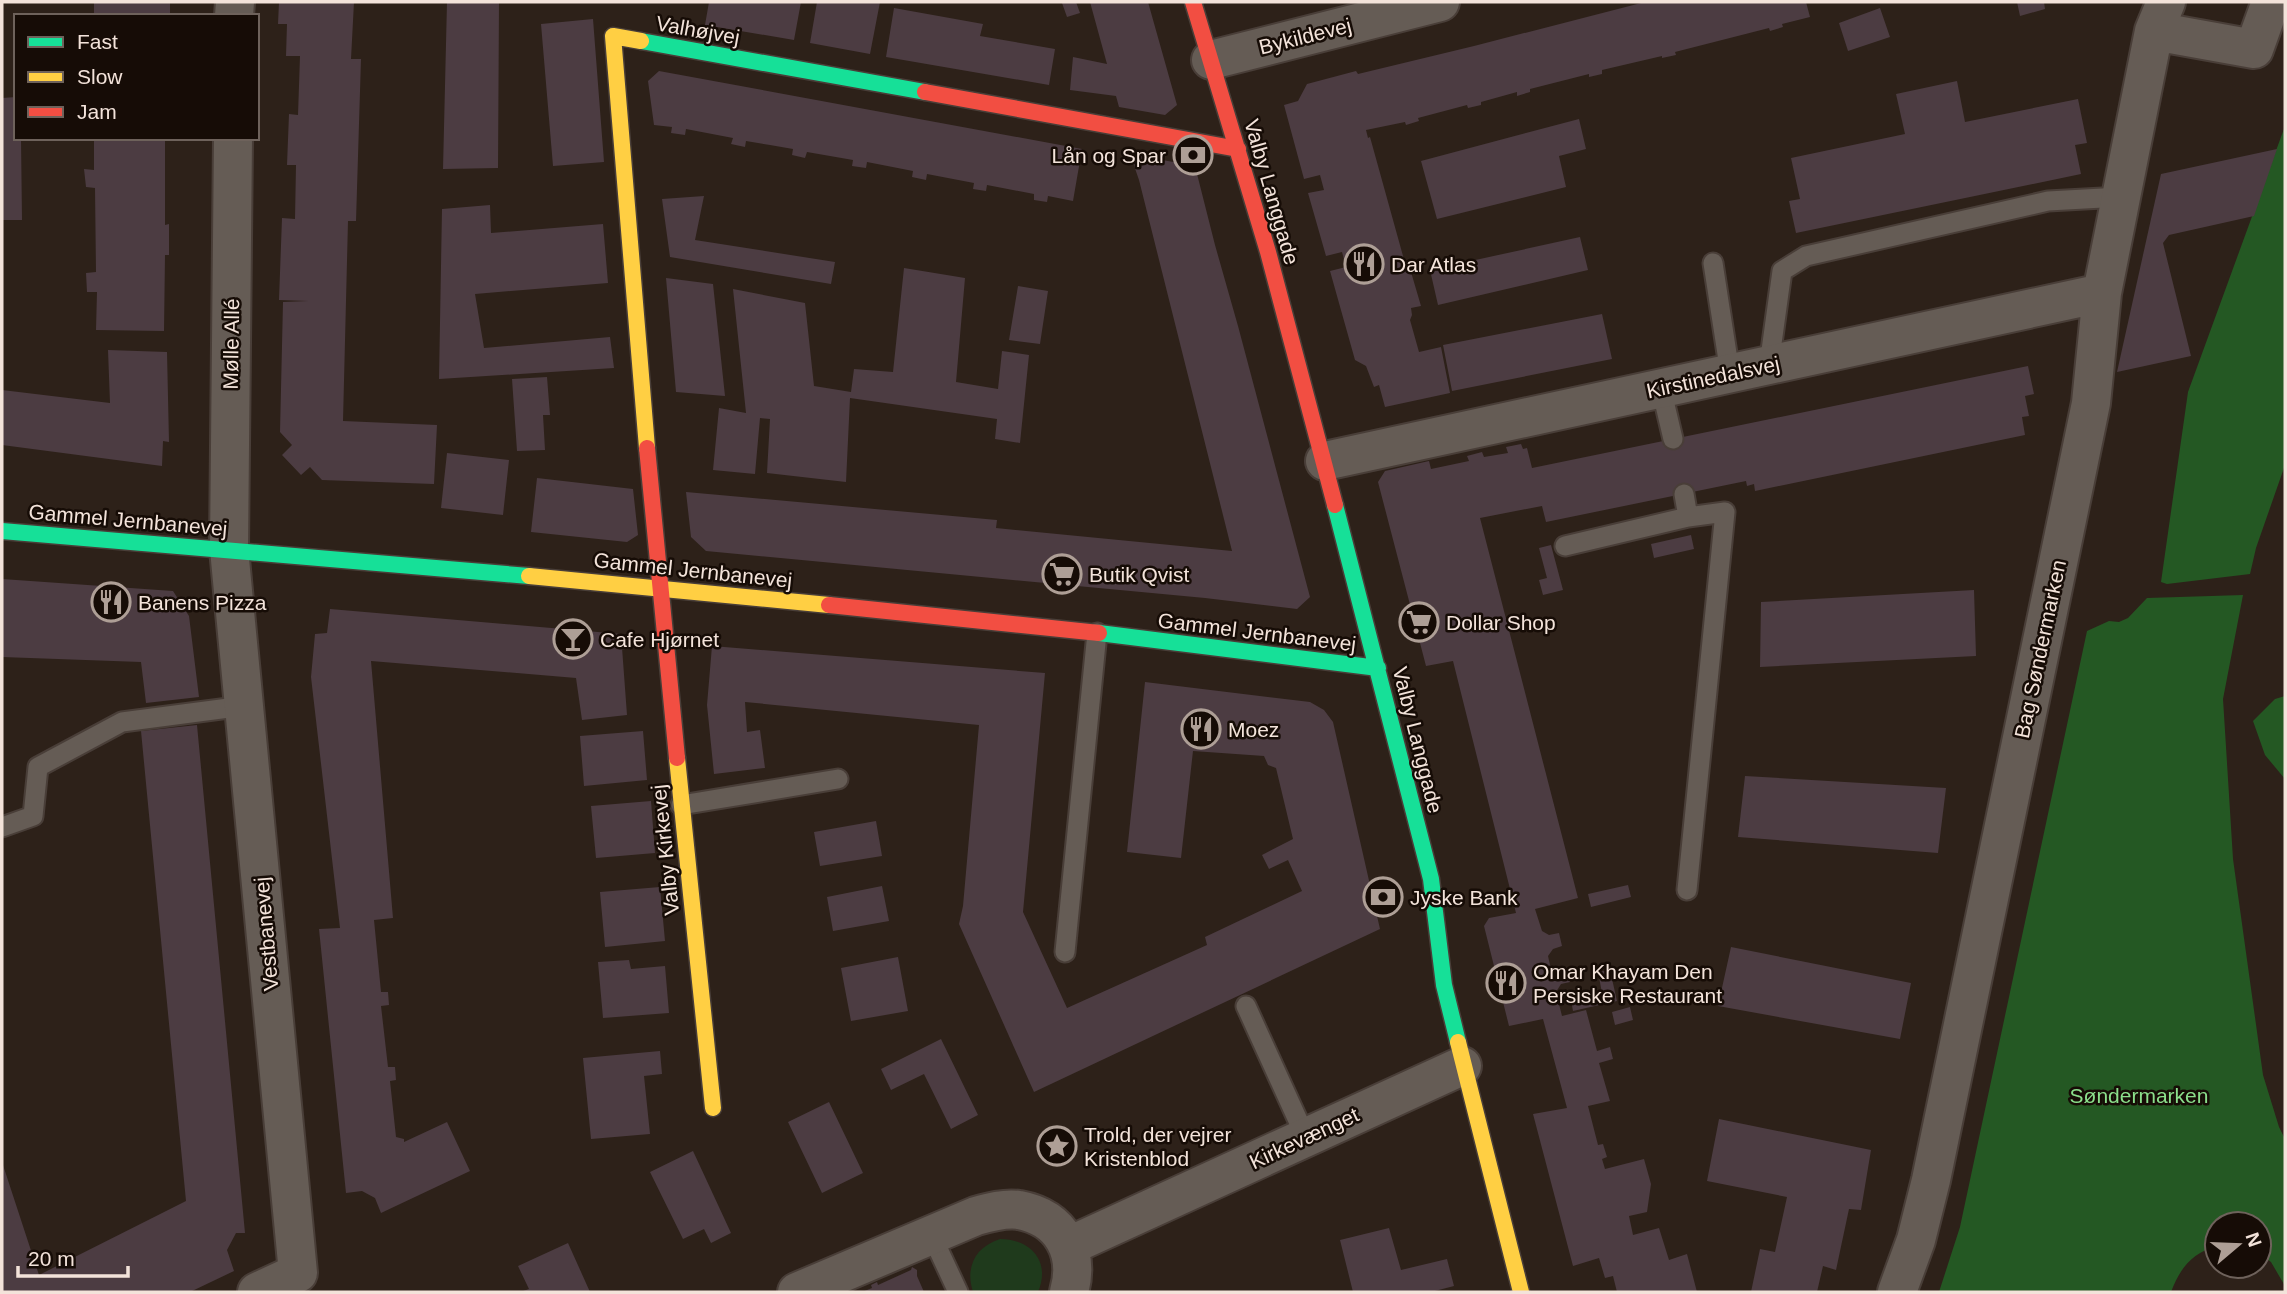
<svg xmlns="http://www.w3.org/2000/svg" width="2287" height="1294" font-family="Arial,sans-serif">
<style>
.green{fill:#1f3a1c}
.forest{fill:#245823}
.building{fill:#4c3c42}
.lines{fill:none;stroke-linecap:round;stroke-linejoin:round}
.lane-casing{stroke:#493e38;stroke-width:23}
.street-casing{stroke:#493e38;stroke-width:42}
.fast-casing{stroke:#493e38;stroke-width:19}
.slow-casing{stroke:#493e38;stroke-width:19}
.jam-casing{stroke:#493e38;stroke-width:19}
.lane{stroke:#655c55;stroke-width:19}
.street{stroke:#655c55;stroke-width:38}
.fast{stroke:#16e098;stroke-width:16}
.slow{stroke:#ffcf43;stroke-width:16}
.jam{stroke:#f24e42;stroke-width:16}
.labels{text-anchor:middle;dominant-baseline:central;stroke-width:5;stroke-linejoin:round;paint-order:stroke}
.street-label{font-size:21px;fill:#f3e3da;stroke:#160c06}
.poi-label{font-size:21px;fill:#f3e3da;stroke:#160c06;text-anchor:start}
.park-label{font-size:21px;fill:#8bdf8b;stroke:#160c06}
</style>
<rect width="100%" height="100%" fill="#2d2119"/>
<!-- green -->
<path class="green" d="M1000,1239C1031,1239 1051,1262 1038,1292H973C965,1267 975,1247 1000,1239Z"/>
<!-- forest -->
<path class="forest" d="M2285,126V465L2256,548L2250,574L2167,584L2161,582L2188,392Z
M2243,595L2223,699L2233,859L2263,1075L2279,1127L2285,1139V1286L2271,1262L2259,1253V1224H2217V1246C2192,1253 2180,1268 2171,1292H1939L1960,1227L2087,631L2109,621L2119,622L2128,618L2147,598Z
M2285,696V779L2265,755L2253,721L2275,699Z"/>
<!-- building -->
<path class="building" d="M94,2H170V16H94Z
M279,2H354L351,59H361L356,221H348L343,421L437,425L434,484L322,480L310,467L301,475L282,455L292,445L280,432L283,302L308,301L279,300L282,218L295,219L296,165H287L289,114L298,115L300,56H286L287,24H278Z
M447,2H499L498,168L443,169Z
M709,2H801L794,40L705,25Z
M817,2H880L870,54L810,43Z
M1076,2L1080,13L1067,17L1062,3Z
M1090,2H1148L1177,105L1165,115L1119,107L1116,96L1070,90L1073,57L1107,64Z
M1645,2H1806L1810,17L1782,24L1783,27L1770,31L1769,28L1675,52L1676,55L1662,58V56L1602,70V74L1589,77V74L1530,89V92L1517,96V92L1481,102V105L1468,108L1467,105L1418,118L1419,121L1406,125L1405,122L1366,130L1368,138L1370,137L1408,274L1411,272L1421,306L1411,308L1412,315L1410,320L1419,352L1441,347L1450,393L1385,407L1379,385L1374,387L1366,366L1355,360L1330,271L1346,267L1342,252L1326,256L1308,193L1324,190L1320,175L1304,179L1284,105L1298,101L1307,84L1356,71L1358,74L1474,46Z
M2017,2H2044L2045,9L2020,16Z
M894,8L983,24L980,36L1055,49L1049,85L886,57Z
M1880,8L1890,37L1848,51L1839,23Z
M593,19L604,162L553,166L541,24Z
M659,71L1082,149L1073,201L1048,196L1047,202L1034,200V194L987,185L986,191L973,189L974,183L927,174L926,180L912,177L913,171L867,162L866,168L852,166L853,160L807,152L805,158L792,155L793,149L770,145L746,141L745,147L731,144L733,138L686,129L685,135L671,133L672,127L654,125L648,81Z
M1957,81L1965,122L2078,99L2087,143L2075,145L2081,174L1796,233L1789,201L1800,199L1791,158L1905,134L1896,94Z
M16,97V138H21L22,220H2V98Z
M1579,119L1586,149L1559,156L1566,187L1437,219L1421,161Z
M94,138H165V225L169,224V255H165L164,331L96,330L97,292H87L86,273L96,272L95,188L86,187L84,169L94,170Z
M2277,149L2254,216L2169,235L2163,243L2191,356L2117,372L2161,174Z
M1130,154L1195,166L1215,245L1238,326L1310,597L1297,609L1205,598L706,551L691,537L686,492L997,520L996,528L1232,551L1139,180Z
M704,196L695,240L835,262L831,284L670,257L662,199Z
M490,205L491,233L603,224L608,283L475,294L484,348L610,337L614,368L439,379L442,209Z
M1580,237L1588,270L1438,305L1430,270Z
M904,268L965,278L956,382L998,389L1002,351L1029,355L1020,443L995,439L997,419L850,398L846,482L767,473L770,419L760,418L755,474L713,470L719,408L746,413L733,289L805,303L814,386L851,392L854,369L893,372Z
M666,278L713,284L725,396L676,392Z
M1018,286L1048,291L1040,344L1009,340Z
M1602,314L1612,359L1452,391L1443,345Z
M108,350L167,352L169,442L163,441L162,466L2,445V390L110,403Z
M2028,366L2034,394L2025,396L2029,416L2022,417L2025,435L1755,491L1754,484L1747,486L1746,481L1546,522L1542,506L1480,518L1578,898L1535,909L1542,931L1549,935L1559,933L1562,946L1553,949L1548,956L1550,965L1558,970L1567,967L1570,982L1561,984L1556,992L1562,1016L1586,1010L1597,1051L1610,1047L1613,1059L1599,1063L1610,1101L1588,1106L1598,1145L1603,1144L1607,1157L1602,1159L1605,1169L1644,1159L1651,1184L1647,1212L1629,1216L1633,1235L1659,1228L1669,1260L1687,1254L1697,1292H1617L1613,1276L1605,1278L1599,1258L1573,1266L1533,1114L1567,1108L1543,1019L1509,1026L1484,926L1489,918L1516,913L1453,661L1426,666L1378,482L1385,471L1429,461L1431,469L1469,461L1467,456L1482,452L1484,457L1508,453L1506,447L1521,444L1523,449L1527,448L1532,468Z
M547,377L550,415H543L545,450L517,451L512,379Z
M447,453L509,460L503,515L441,508Z
M537,478L633,489L638,535L627,542L531,532Z
M1691,535L1694,549L1654,558L1651,544Z
M1551,545L1563,590L1543,595L1539,580L1547,578L1539,548Z
M2,579L173,591L189,616L199,697L146,703L141,662L2,657Z
M1974,590L1976,656L1760,667L1761,602Z
M330,609L621,634L627,715L582,720L576,678L371,661L393,918L374,920L381,992H388L389,1005L381,1006L388,1067H395L396,1080L390,1081L396,1137L404,1139V1142L447,1122L470,1171L381,1213L375,1198L362,1191L346,1193L319,929L340,928L311,677L315,634L327,633Z
M712,646L1045,673L1023,912L1067,1008L1207,945L1205,937L1302,891L1288,860L1269,869L1262,855L1293,839L1276,768L1268,765L1264,756L1193,751L1181,858L1127,852L1145,682L1310,702L1324,710L1333,722L1380,929L1034,1092L959,924L963,906L979,725L745,702L747,732L760,730L765,768L714,774L707,705Z
M197,725L245,1233H236L227,1250L234,1271L190,1292H2V1162L39,1275L186,1201L141,731Z
M643,731L647,780L584,786L580,736Z
M1745,776L1946,788L1938,853L1738,837Z
M651,801L655,853L596,858L591,806Z
M876,821L882,856L820,866L814,832Z
M1628,885L1631,897L1591,907L1588,894Z
M882,886L889,921L833,931L827,897Z
M660,887L665,941L605,947L600,892Z
M1731,947L1911,983L1900,1039L1718,1006Z
M898,957L908,1011L851,1021L841,968Z
M629,960L631,969L665,966L669,1013L603,1018L598,962Z
M1610,970L1617,1001L1573,1011L1571,1000L1602,993L1598,972Z
M1630,1007L1633,1020L1615,1025L1612,1012Z
M941,1039L978,1115L951,1129L924,1074L891,1090L881,1069Z
M660,1051L662,1074L644,1076L650,1134L591,1139L583,1058Z
M829,1102L863,1173L822,1193L788,1122Z
M1719,1119L1871,1150L1861,1210L1849,1209L1836,1270L1823,1266L1817,1292H1751L1760,1249L1775,1252L1787,1197L1707,1181Z
M693,1151L731,1233L711,1243L704,1229L683,1239L650,1172Z
M1389,1228L1401,1270L1447,1259L1454,1286L1431,1292H1353L1340,1240Z
M568,1243L590,1292H520L529,1289L518,1266Z
M912,1267L917,1270V1276L924,1292H862L872,1288L871,1285L877,1282L878,1285L911,1270Z"/>
<g class="lines">
<!-- lane casing -->
<g class="lane-casing">
<path id="lane" d="M1713,263L1730,373
M1769,365L1782,271L1806,256L2048,201L2121,197
M1661,388L1673,439
M1684,494L1688,517L1725,512L1687,890
M1565,546L1688,517
M681,805L838,779
M2,827L33,816L38,767L122,722L244,706
M1065,952L1097,633
M1246,1006L1306,1138
M932,1236L958,1292"/>
</g>
<!-- street casing -->
<g class="street-casing">
<path id="street" d="M234,16L235,2
M2154,31L2254,49L2271,2
M1211,60L1440,2
M233,138L229,549L298,1273L257,1292
M1325,461L2102,293
M1069,1246L1462,1066
M797,1292L976,1216C990,1212 1005,1208 1019,1210C1062,1218 1080,1253 1069,1292
M1897,1292L1916,1240L1931,1180L2091,403L2102,293L2154,31L2166,2"/>
</g>
<!-- fast casing -->
<g class="fast-casing">
<path id="fast" d="M641,41L925,92
M1335,505L1431,879L1444,985L1458,1042
M2,531L529,576
M1099,633L1378,668"/>
</g>
<!-- slow casing -->
<g class="slow-casing">
<path id="slow" d="M641,41L613,36L647,448
M529,576L829,605
M677,758L713,1108
M1458,1042L1521,1292"/>
</g>
<!-- jam casing -->
<g class="jam-casing">
<path id="jam" d="M1193,2L1268,252L1335,505
M925,92L1238,149
M647,448L677,758
M829,605L1099,633"/>
</g>
<!-- lane -->
<use href="#lane" class="lane"/>
<!-- street -->
<use href="#street" class="street"/>
<!-- fast -->
<use href="#fast" class="fast"/>
<!-- slow -->
<use href="#slow" class="slow"/>
<!-- jam -->
<use href="#jam" class="jam"/>
</g>
<!-- icons -->
<defs>
<g id="bank-ring" transform="scale(2.0125)"><circle r="9.5" fill="#160c06" stroke="#ae9f96" stroke-width="1.5"/><path d="M-6-4H6V4H-6ZM0-2.3a2.3 2.3 0 1 0 0 4.6a2.3 2.3 0 1 0 0-4.6Z" fill="#ae9f96"/></g>
<g id="restaurant-ring" transform="scale(2.0125)"><circle r="9.5" fill="#160c06" stroke="#ae9f96" stroke-width="1.5"/><path d="M-5-6h1v4h1v-4h1v4h1v-4h1v5L-1.5 .5V6h-2V.5L-5-1ZM5-6V6H3V1.5H1.5Q1.5-4 5-6Z" fill="#ae9f96"/></g>
<g id="supermarket-ring" transform="scale(2.0125)"><circle r="9.5" fill="#160c06" stroke="#ae9f96" stroke-width="1.5"/><path d="M-6-5.5h2.5l.6 2H6L4.5 2H-2.5L-4.4-4H-6ZM-1.5 3.2a1.3 1.3 0 1 0 .1 0ZM3 3.2a1.3 1.3 0 1 0 .1 0Z" fill="#ae9f96"/></g>
<g id="bar-ring" transform="scale(2.0125)"><circle r="9.5" fill="#160c06" stroke="#ae9f96" stroke-width="1.5"/><path d="M-6-5H6L.8 .8V4.5H3.5V6h-7V4.5H-.8V.8Z" fill="#ae9f96"/></g>
<g id="sight-ring" transform="scale(2.0125)"><circle r="9.5" fill="#160c06" stroke="#ae9f96" stroke-width="1.5"/><path d="M0-6L1.8-2.2L6-1.7L2.9 1.2L3.7 5.4L0 3.3L-3.7 5.4L-2.9 1.2L-6-1.7L-1.8-2.2Z" fill="#ae9f96"/></g>
</defs>
<g fill-rule="evenodd">
<use href="#bank-ring" x="1193" y="155"/>
<use href="#restaurant-ring" x="1364" y="264"/>
<use href="#supermarket-ring" x="1062" y="574"/>
<use href="#restaurant-ring" x="111" y="602"/>
<use href="#supermarket-ring" x="1419" y="622"/>
<use href="#bar-ring" x="573" y="639"/>
<use href="#restaurant-ring" x="1201" y="729"/>
<use href="#bank-ring" x="1383" y="897"/>
<use href="#restaurant-ring" x="1506" y="983"/>
<use href="#sight-ring" x="1057" y="1146"/>
</g>
<g class="labels">
<!-- street labels -->
<g class="street-label">
<text transform="translate(698 30) rotate(10)">Valhøjvej</text>
<text transform="translate(1305 36) rotate(-14)">Bykildevej</text>
<text transform="translate(1272 192) rotate(74)">Valby Langgade</text>
<text transform="translate(231 344) rotate(-89)">Mølle Allé</text>
<text transform="translate(1713 377) rotate(-12)">Kirstinedalsvej</text>
<text transform="translate(128 520) rotate(5)">Gammel Jernbanevej</text>
<text transform="translate(693 570) rotate(6)">Gammel Jernbanevej</text>
<text transform="translate(1257 632) rotate(7)">Gammel Jernbanevej</text>
<text transform="translate(2040 649) rotate(-78)">Bag Søndermarken</text>
<text transform="translate(1418 740) rotate(76)">Valby Langgade</text>
<text transform="translate(665 850) rotate(-96)">Valby Kirkevej</text>
<text transform="translate(266 934) rotate(-95)">Vestbanevej</text>
<text transform="translate(1304 1138) rotate(-25)">Kirkevænget</text>
</g>
<!-- poi labels -->
<g class="poi-label">
<text x="1166" y="155" text-anchor="end">Lån og Spar</text>
<text x="1391" y="264">Dar Atlas</text>
<text x="1089" y="574">Butik Qvist</text>
<text x="138" y="602">Banens Pizza</text>
<text x="1446" y="622">Dollar Shop</text>
<text x="600" y="639">Cafe Hjørnet</text>
<text x="1228" y="729">Moez</text>
<text x="1410" y="897">Jyske Bank</text>
<text x="1533" y="971">Omar Khayam Den<tspan x="1533" dy="24">Persiske Restaurant</tspan></text>
<text x="1084" y="1134">Trold, der vejrer<tspan x="1084" dy="24">Kristenblod</tspan></text>
</g>
<!-- park labels -->
<g class="park-label">
<text x="2139" y="1095">Søndermarken</text>
</g>
</g>
<!-- border -->
<rect width="2287" height="1294" fill="none" stroke="#f3e3da" stroke-width="7"/>
<!-- legend -->
<rect x="14" y="14" width="245" height="126" fill="#160c06" stroke="#6e625b" stroke-width="2"/>
<rect x="28" y="37" width="35" height="10" fill="#16e098" stroke="#6e625b" stroke-width="2"/>
<text x="77" y="49" font-size="21" fill="#f3e3da">Fast</text>
<rect x="28" y="72" width="35" height="10" fill="#ffcf43" stroke="#6e625b" stroke-width="2"/>
<text x="77" y="84" font-size="21" fill="#f3e3da">Slow</text>
<rect x="28" y="107" width="35" height="10" fill="#f24e42" stroke="#6e625b" stroke-width="2"/>
<text x="77" y="119" font-size="21" fill="#f3e3da">Jam</text>
<!-- north arrow -->
<g transform="translate(2238 1245) rotate(71)"><circle r="33" fill="#160c06" stroke="#6e625b" stroke-width="2"/>
<path d="M0-5L12 26L0 18L-12 26Z" fill="#ae9f96"/>
<text y="-10" font-size="19" font-weight="bold" text-anchor="middle" fill="#f3e3da">N</text>
</g>
<!-- scale -->
<path d="M18 1266v10h110v-10" fill="none" stroke="#f3e3da" stroke-width="3.5"/>
<text x="28" y="1266" font-size="21" fill="#f3e3da" stroke="#160c06" stroke-width="5" paint-order="stroke">20 m</text>
</svg>
